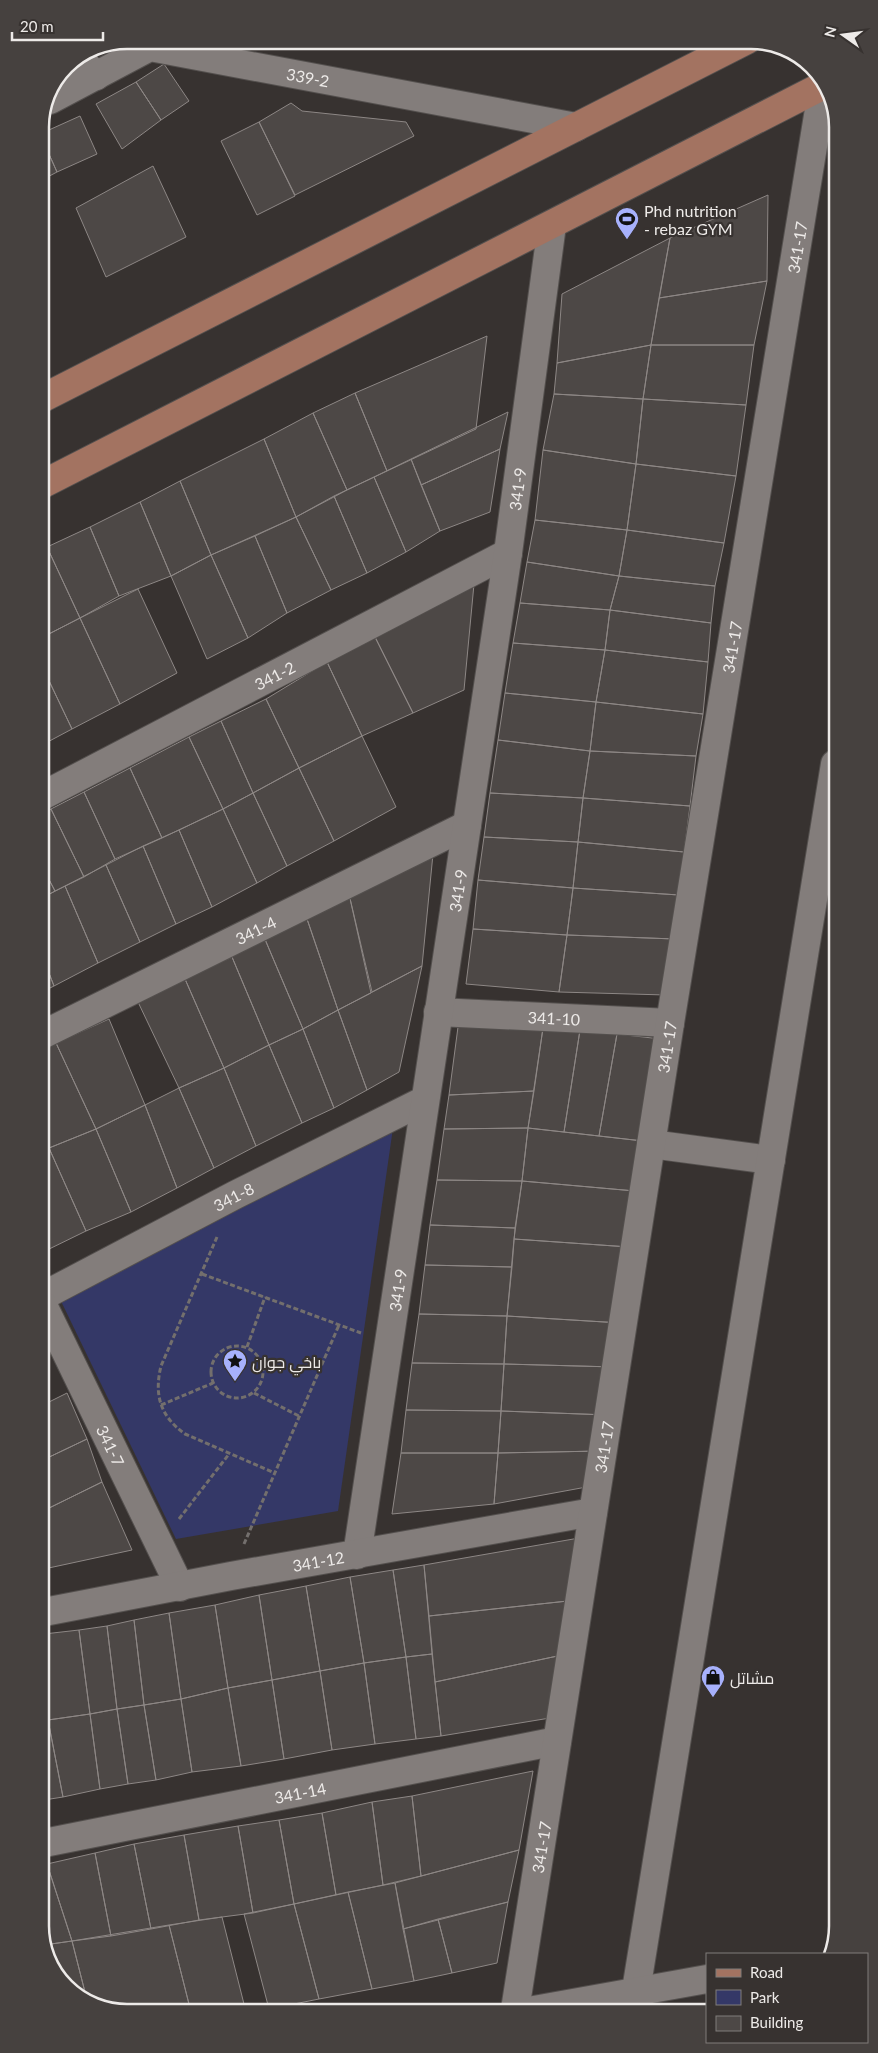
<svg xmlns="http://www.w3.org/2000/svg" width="878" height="2053" font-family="Lato,Cairo,sans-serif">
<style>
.green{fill:#343867}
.building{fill:#4d4846;stroke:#8d8785}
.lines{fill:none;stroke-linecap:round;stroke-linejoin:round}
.minor-casing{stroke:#54504e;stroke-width:30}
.major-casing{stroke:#54504e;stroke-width:30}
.path{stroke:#736f6d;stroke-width:3;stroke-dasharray:5 2.5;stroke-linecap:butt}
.minor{stroke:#837d7b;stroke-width:28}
.major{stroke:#a37361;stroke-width:28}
.labels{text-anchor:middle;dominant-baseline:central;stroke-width:4.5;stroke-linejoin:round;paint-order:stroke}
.street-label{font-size:16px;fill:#edeae8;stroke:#373230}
.poi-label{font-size:16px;fill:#edeae8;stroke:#373230;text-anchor:start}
.rim{fill:none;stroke:#edeae8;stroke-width:2.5}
</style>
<rect width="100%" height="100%" fill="#373230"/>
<!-- green -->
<path class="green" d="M393,1128L338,1511L176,1539L59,1297Z"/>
<!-- building -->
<path class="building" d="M164,64L189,101L161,120L136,82Z
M136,82L161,120L122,149L96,104Z
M291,103L302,111L406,122L414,136L295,195L259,122Z
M80,116L97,154L57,172L40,134Z
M259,122L295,196L257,215L221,141Z
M40,134L57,172L40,181Z
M153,166L186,237L106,277L76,208Z
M768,195L767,281L659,298L670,238Z
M670,238L651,345L557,363L562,294Z
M767,281L754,345H651L659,298Z
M487,336L476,429L387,471L355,393Z
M651,345L643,399L554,394L557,363Z
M651,345H754L746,405L643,399Z
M355,393L387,471L347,490L313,413Z
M554,394L643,399L636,464L543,450Z
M643,399L746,405L736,476L636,464Z
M508,412L500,449L421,485L411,459Z
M313,413L347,490L296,517L264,439Z
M264,439L296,517L211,555L180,481Z
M500,449L490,512L440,531L421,485Z
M543,450L636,464L627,530L535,520Z
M411,459L440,531L406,552L374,477Z
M636,464L736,476L724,543L627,530Z
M374,477L406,552L367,573L334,496Z
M180,481L211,555L171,576L140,502Z
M334,496L367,573L331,590L296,517Z
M140,502L171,576L119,596L90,527Z
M296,517L331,590L287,613L255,536Z
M535,520L627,530L619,576L527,562Z
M90,527L119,596L80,618L47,547Z
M627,530L724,543L715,586L619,576Z
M255,536L287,613L248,638L211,555Z
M47,547L80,618L41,638V550Z
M211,555L248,638L207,659L171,576Z
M527,562L619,576L610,610L520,603Z
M619,576L715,586L711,623L610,610Z
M474,584L464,690L413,713L375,637Z
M138,589L177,673L120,704L80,618Z
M520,603L610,610L605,650L513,643Z
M610,610L711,623L708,662L605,650Z
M80,618L120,704L72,729L41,664V638Z
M375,637L413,713L362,736L327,662Z
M513,643L605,650L596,702L505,693Z
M605,650L708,662L703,714L596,702Z
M327,662L362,736L299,768L266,699Z
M41,664L72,729L42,745Z
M505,693L596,702L590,751L498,740Z
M266,699L299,768L253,793L221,721Z
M596,702L703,714L696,756L590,751Z
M221,721L253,793L223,809L189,737Z
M362,736L396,807L334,841L299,768Z
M189,737L223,809L162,838L130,768Z
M498,740L590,751L583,798L490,793Z
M590,751L696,756L690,806L583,798Z
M130,768L162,838L115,859L84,792Z
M299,768L334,841L287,866L253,793Z
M84,792L115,859L84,877L51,809Z
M253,793L287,866L257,883L223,809Z
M490,793L583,798L578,842L484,837Z
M583,798L690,806L684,852L578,842Z
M51,809L84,877L55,891L42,866V813Z
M223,809L257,883L212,907L179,830Z
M179,830L212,907L176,924L143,846Z
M484,837L578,842L573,888L478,880Z
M578,842L684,852L679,895L573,888Z
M143,846L176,924L140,942L106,865Z
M433,854L422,966L372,992L349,894Z
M106,865L140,942L98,963L65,886Z
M42,866L55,891L42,898Z
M478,880L573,888L567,935L473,929Z
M65,886L98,963L54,986L42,955V898Z
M573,888L679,895L675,939L567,935Z
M349,894L371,993L338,1010L306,916Z
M306,916L338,1010L303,1029L264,937Z
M473,929L567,935L559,992L466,984Z
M567,935L675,939L666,995L559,992Z
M264,937L303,1029L269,1045L232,957Z
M42,955L54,986L42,992Z
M232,957L269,1045L224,1068L185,979Z
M422,966L399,1072L367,1090L338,1010Z
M185,979L224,1068L179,1088L138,1002Z
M338,1010L367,1090L334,1108L303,1029Z
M109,1019L145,1105L96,1129L56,1043Z
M458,1027L543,1028L534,1091L449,1095Z
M543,1028L580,1030L564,1132L528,1128Z
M303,1029L334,1108L302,1123L269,1045Z
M580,1030L617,1034L599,1136L564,1132Z
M617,1034L661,1039L643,1141L599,1136Z
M56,1043L96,1129L49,1148L43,1134L42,1049Z
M269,1045L302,1123L256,1146L224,1068Z
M224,1068L256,1146L214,1168L179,1088Z
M179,1088L214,1168L177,1188L145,1105Z
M534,1091L528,1128L444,1129L449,1095Z
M145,1105L177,1188L131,1212L96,1129Z
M528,1128L522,1181L437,1180L444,1129Z
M528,1128L643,1141L635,1191L522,1181Z
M96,1129L131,1212L86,1231L49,1148Z
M43,1134L49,1148L43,1151Z
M49,1148L86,1231L43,1252V1151Z
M437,1180L522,1181L515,1228L430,1225Z
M522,1181L635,1191L629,1247L514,1239Z
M430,1225L515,1228L512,1267L425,1265Z
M514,1239L629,1247L621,1323L507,1316Z
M425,1265L512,1267L507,1316L419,1314Z
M419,1314L507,1316L504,1364L412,1363Z
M507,1316L621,1323L615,1367L504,1364Z
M412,1363L504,1364L501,1411L406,1410Z
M504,1364L615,1367L608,1415L501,1411Z
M67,1393L87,1439L43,1460V1405Z
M406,1410L501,1411L498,1453H401Z
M501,1411L608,1415L601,1451L498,1453Z
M87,1439L102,1482L43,1511V1460Z
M601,1451L592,1486L494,1504L498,1453Z
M401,1453H498L494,1504L392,1514Z
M102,1482L132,1550L44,1569L43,1511Z
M585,1537L577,1600L429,1616L424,1565Z
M424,1565L432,1654L406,1657L393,1570Z
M393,1570L406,1657L364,1663L350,1577Z
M350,1577L364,1663L320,1671L306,1586Z
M306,1586L320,1671L272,1680L259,1595Z
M259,1595L272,1680L228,1688L215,1605Z
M577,1600L567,1654L435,1682L429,1616Z
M215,1605L228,1688L181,1699L169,1613Z
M169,1613L181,1699L144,1705L134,1620Z
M134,1620L144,1705L117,1709L107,1626Z
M107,1626L117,1709L90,1714L79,1630Z
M79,1630L90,1714L48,1720L44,1695V1634Z
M432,1654L441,1736L416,1739L406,1657Z
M567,1654L550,1718L441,1736L435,1682Z
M406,1657L416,1739L375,1744L364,1663Z
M364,1663L375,1744L332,1750L320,1671Z
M320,1671L332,1750L284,1759L272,1680Z
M272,1680L284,1759L241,1766L228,1688Z
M228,1688L241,1766L192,1772L181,1699Z
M44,1695L48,1720H44Z
M181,1699L192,1772L156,1780L144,1705Z
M144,1705L156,1780L128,1784L117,1709Z
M117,1709L128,1784L100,1789L90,1714Z
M90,1714L100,1789L63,1797L48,1720Z
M44,1720H48L63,1797L44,1800Z
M533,1771L519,1850L421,1876L412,1796Z
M412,1796L421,1876L383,1885L372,1802Z
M372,1802L383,1885L336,1895L322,1813Z
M322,1813L336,1895L294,1904L279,1820Z
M279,1820L294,1904L253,1913L238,1826Z
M238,1826L253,1913L199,1920L184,1835Z
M184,1835L199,1920L151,1929L134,1844Z
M134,1844L151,1929L111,1936L95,1853Z
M519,1850L508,1902L403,1929L395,1883Z
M95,1853L111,1936L72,1941L47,1864Z
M44,1864H47L72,1941L44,1945Z
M395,1883L414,1981L372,1989L348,1892Z
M348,1892L372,1989L319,1999L294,1904Z
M508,1902L497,1963L452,1973L438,1919Z
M294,1904L319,1999L269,2009L244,1914Z
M222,1917L246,2012H191L169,1925Z
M438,1919L452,1973L414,1981L403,1929Z
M169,1925L191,2012L121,2013L87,2000L72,1941Z
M72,1941L87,2000L74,1995L45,1954L44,1945Z"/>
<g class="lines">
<!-- minor casing -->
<g class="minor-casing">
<g id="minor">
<path d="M78,57L96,76"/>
<path id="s1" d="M50,100L150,47L576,127"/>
<path id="s2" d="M42,796L508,553"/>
<path id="s3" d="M438,1012L670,1023"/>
<path id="s4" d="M42,1035L467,825"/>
<path d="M651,1144L771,1160"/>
<path id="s5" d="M43,1296L235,1195L425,1100"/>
<path id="s6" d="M43,1305L180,1587"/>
<path id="s7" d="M357,1555L508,553L552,225"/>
<path id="s8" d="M44,1612L231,1576L593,1512"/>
<path id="s9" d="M44,1843L557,1741"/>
<path d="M633,2009L835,764"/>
<path id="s10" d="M515,2010L670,1023L823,85"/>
<path d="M534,2010L707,1979"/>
</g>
</g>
<!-- major casing -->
<g class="major-casing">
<path id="major" d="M41,399L747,40
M41,485L824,85"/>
</g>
<!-- path -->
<path class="path" d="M217,1237L161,1366C154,1395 160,1416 185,1434L275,1473
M202,1274L361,1333
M211 1372a26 26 0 1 1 52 0a26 26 0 1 1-52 0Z
M247,1347L265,1297
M254,1393L299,1416
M161,1405L213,1383
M179,1519L229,1454
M244,1544L339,1325"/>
<!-- minor -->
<use href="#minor" class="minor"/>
<!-- major -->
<use href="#major" class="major"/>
</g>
<!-- icons -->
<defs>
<g id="stadium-pin" transform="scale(1.25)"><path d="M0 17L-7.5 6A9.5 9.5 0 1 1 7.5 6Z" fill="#a7b1fc" stroke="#373230"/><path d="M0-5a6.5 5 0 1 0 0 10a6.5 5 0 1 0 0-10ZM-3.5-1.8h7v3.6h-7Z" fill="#111"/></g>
<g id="sight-pin" transform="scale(1.25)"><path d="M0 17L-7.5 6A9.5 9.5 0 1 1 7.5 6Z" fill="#a7b1fc" stroke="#373230"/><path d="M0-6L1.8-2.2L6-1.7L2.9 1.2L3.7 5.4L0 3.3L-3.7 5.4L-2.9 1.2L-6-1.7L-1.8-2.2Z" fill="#111"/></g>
<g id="shop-pin" transform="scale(1.25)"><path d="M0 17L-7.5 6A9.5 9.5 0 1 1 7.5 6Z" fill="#a7b1fc" stroke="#373230"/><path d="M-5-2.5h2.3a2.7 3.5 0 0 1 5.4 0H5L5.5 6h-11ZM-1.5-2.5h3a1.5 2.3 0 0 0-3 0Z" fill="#111"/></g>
</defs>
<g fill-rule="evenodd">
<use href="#stadium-pin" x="627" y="219"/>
<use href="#sight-pin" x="235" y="1361"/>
<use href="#shop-pin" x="713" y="1677"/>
</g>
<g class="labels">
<!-- street labels -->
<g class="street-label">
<text stroke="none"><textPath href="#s1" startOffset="274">339-2</textPath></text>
<text stroke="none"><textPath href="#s10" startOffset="1785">341-17</textPath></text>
<text stroke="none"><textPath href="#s7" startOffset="1078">341-9</textPath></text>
<text stroke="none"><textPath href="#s10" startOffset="1380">341-17</textPath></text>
<text stroke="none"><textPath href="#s2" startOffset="262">341-2</textPath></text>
<text stroke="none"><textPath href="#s7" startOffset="672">341-9</textPath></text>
<text stroke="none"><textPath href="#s4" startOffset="238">341-4</textPath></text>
<text stroke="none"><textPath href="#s3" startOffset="116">341-10</textPath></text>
<text stroke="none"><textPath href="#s10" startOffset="975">341-17</textPath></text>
<text stroke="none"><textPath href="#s5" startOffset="215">341-8</textPath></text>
<text stroke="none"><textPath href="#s7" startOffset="268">341-9</textPath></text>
<text stroke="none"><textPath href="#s6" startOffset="156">341-7</textPath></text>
<text stroke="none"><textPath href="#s10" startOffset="570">341-17</textPath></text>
<text stroke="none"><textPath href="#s8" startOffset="279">341-12</textPath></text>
<text stroke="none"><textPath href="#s9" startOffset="261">341-14</textPath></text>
<text stroke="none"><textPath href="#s10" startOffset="165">341-17</textPath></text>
</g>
<!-- poi labels -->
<g class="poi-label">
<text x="644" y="210">Phd nutrition<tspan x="644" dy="18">- rebaz GYM</tspan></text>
<text x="252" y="1361">باخي جوان</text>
<text x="730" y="1677">مشاتل</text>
</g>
</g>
<!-- crop -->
<path d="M0 0H878V2053H0ZM127 49H751A78 78 0 0 1 829 127V1926A78 78 0 0 1 751 2004H127A78 78 0 0 1 49 1926V127A78 78 0 0 1 127 49Z" fill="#46413f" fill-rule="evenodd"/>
<path class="rim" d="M127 49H751A78 78 0 0 1 829 127V1926A78 78 0 0 1 751 2004H127A78 78 0 0 1 49 1926V127A78 78 0 0 1 127 49Z"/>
<!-- legend -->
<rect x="706" y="1953" width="162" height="90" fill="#373230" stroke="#807c7a"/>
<rect x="716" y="1969" width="25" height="8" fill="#a37361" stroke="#807c7a"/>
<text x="750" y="1978" font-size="15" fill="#edeae8">Road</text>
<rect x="716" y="1990" width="25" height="15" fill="#343867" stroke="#807c7a"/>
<text x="750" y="2003" font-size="15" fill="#edeae8">Park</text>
<rect x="716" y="2016" width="25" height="15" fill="#4d4846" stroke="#807c7a"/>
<text x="750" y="2028" font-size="15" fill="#edeae8">Building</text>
<!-- north arrow -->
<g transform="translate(843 35) rotate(284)" stroke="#373230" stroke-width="4" paint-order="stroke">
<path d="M0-4L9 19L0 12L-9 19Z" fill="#edeae8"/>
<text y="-8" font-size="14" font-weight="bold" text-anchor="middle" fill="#edeae8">N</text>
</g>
<!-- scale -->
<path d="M12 32v8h91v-8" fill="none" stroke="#edeae8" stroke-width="2.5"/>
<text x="20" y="32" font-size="15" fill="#edeae8" stroke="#373230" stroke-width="4" paint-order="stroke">20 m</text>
</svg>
